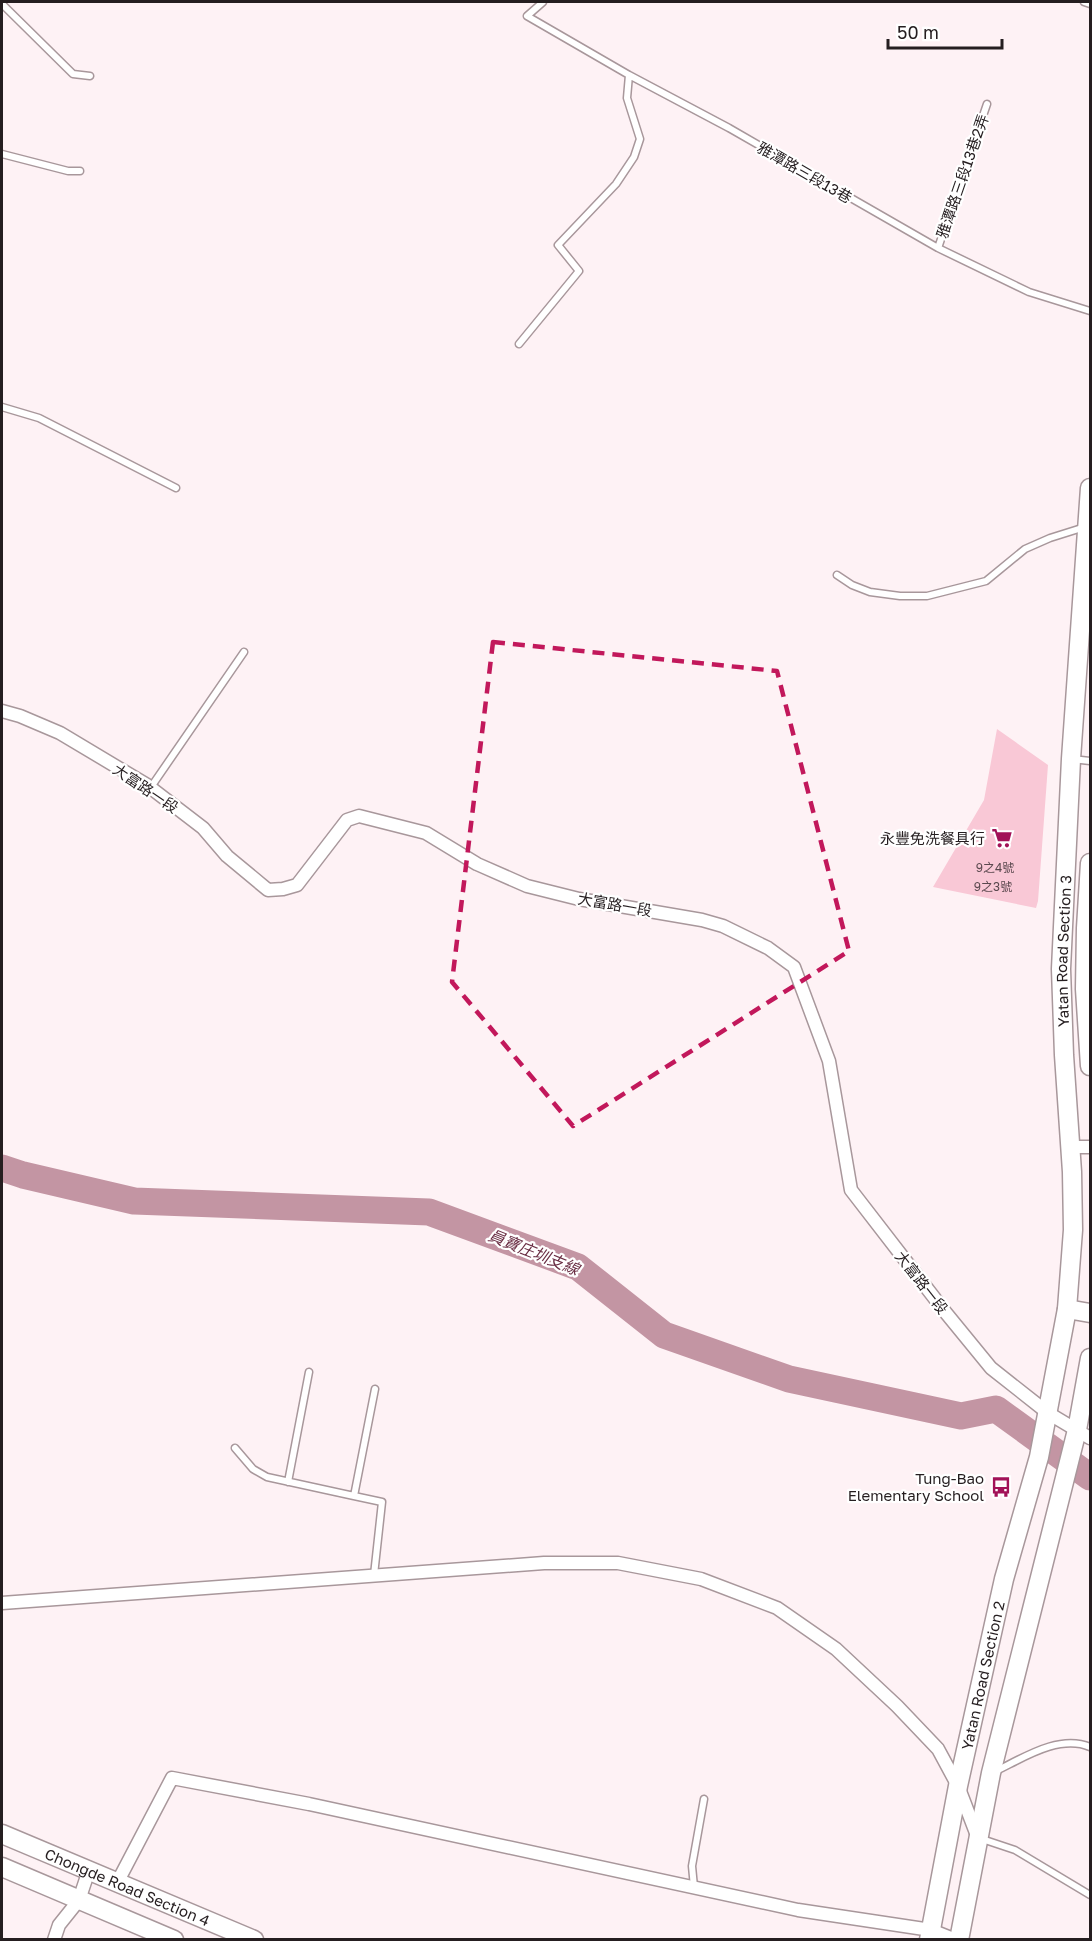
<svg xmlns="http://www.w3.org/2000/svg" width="1092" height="1941" font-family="'Golos Text','Noto Sans TC',sans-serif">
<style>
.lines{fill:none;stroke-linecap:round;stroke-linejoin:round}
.river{stroke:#c395a3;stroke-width:27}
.building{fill:#f9c8d6}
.lane-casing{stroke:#a8979b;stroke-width:9}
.street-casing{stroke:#a8979b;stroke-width:15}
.secondary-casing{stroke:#a8979b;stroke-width:21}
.lane{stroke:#fff;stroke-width:6}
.street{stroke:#fff;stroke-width:12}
.secondary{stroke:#fff;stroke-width:18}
.marked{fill:none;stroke:#c2185b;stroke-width:4.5;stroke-dasharray:12 8;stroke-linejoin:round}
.labels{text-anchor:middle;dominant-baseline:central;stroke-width:4.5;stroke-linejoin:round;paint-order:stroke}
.number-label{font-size:12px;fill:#5a484e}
.street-label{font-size:15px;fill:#251e20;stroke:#fff}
.poi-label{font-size:15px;fill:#251e20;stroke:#fff;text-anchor:end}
.water-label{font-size:16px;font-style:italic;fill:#6a2e44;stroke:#fff}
</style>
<rect width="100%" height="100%" fill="#fef2f5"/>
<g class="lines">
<!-- river -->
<path class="river" d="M2,1168L23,1175L134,1201L429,1212L578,1267L664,1335L789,1379L961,1416L996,1409L1090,1477"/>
</g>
<!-- building -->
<path class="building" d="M997,729L1048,765L1038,901L1036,908L933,887L984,800Z"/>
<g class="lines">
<!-- lane casing -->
<g class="lane-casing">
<path id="lane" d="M543,2L527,16L629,75L729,128L938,248L1029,292L1090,311
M1084,2L1090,4
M2,4L73,74L90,76
M2,154L68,171H80
M938,248L987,104
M519,344L579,271L558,245L616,184L634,157L640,139L627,98L629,75
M2,407L39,418L176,488
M837,575L852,585L870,592L900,596H927L986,581L1025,549L1050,538L1085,527
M1072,759L1090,761
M151,787L244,652
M235,1448L253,1469L267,1477L354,1496
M288,1482L309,1372
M374,1575L382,1502L354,1496L375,1389
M996,1771C1023,1758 1059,1734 1090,1747
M982,1839L1015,1850L1090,1895
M694,1887L692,1866L704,1799"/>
</g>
<!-- street casing -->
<g class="street-casing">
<path id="street" d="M2,711L20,716L60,733L147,785L203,828L227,856L268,890L283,889L297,885L347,820L359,816L426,833L477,864L527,886L579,899L702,920L723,926L768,948L794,967L829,1061L851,1190L946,1313L991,1368L1048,1413L1090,1438
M1071,1147H1090
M2,1603L544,1563H618L701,1579L777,1608L836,1649L897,1706L938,1749L958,1786L978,1838
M117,1883L172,1778L309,1804L798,1910L931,1930L956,1940
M54,1940L59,1925L79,1900L89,1870"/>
</g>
<!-- secondary casing -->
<g class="secondary-casing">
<g id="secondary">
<path d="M1090,863L1086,928L1085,989L1090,1066"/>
<path d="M1067,1309L1090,1313"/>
<path id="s1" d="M2,1834L254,1940"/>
<path d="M2,1867L174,1940"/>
<path id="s2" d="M929,1940L958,1786L1004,1579L1039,1457L1067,1309L1073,1230L1072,1172L1064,1055L1061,969L1071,759L1090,488"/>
<path d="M959,1940L991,1773L1077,1430L1090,1358"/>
</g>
</g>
<!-- lane -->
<use href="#lane" class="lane"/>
<!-- street -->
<use href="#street" class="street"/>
<!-- secondary -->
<use href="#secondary" class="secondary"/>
</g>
<!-- marked area -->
<path class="marked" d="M493,642L777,671L849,951L573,1126L452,982Z"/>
<!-- icons -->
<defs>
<g id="supermarket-bare" transform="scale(1.62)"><path d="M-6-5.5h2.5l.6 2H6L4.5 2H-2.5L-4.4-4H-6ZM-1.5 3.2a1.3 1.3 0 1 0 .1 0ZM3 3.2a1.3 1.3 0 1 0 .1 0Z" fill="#a21258" stroke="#fff" stroke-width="2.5" paint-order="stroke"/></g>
<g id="bus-bare" transform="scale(1.62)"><path d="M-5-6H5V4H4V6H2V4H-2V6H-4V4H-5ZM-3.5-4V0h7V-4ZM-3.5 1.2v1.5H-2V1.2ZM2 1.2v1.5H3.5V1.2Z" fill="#a21258" stroke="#fff" stroke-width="2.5" paint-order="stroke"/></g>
</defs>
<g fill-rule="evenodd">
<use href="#supermarket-bare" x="1002" y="838"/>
<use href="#bus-bare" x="1001" y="1487"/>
</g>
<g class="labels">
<!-- number labels -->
<g class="number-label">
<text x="995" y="867">9之4號</text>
<text x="993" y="886">9之3號</text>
</g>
<!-- street labels -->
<g class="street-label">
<text transform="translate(805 172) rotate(30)">雅潭路三段13巷</text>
<text transform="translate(962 176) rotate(-71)">雅潭路三段13巷2弄</text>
<text transform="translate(146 788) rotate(34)">大富路一段</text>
<text transform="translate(615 904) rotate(10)">大富路一段</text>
<text stroke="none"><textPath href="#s2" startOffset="1005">Yatan Road Section 3</textPath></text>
<text transform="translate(922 1282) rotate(52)">大富路一段</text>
<text stroke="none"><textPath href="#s2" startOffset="270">Yatan Road Section 2</textPath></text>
<text stroke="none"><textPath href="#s1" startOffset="136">Chongde Road Section 4</textPath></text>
</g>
<!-- poi labels -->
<g class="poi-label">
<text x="985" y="838">永豐免洗餐具行</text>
<text x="984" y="1478">Tung-Bao<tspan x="984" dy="17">Elementary School</tspan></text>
</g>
<!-- water labels -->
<g class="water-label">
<text transform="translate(534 1252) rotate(22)">員寶庄圳支線</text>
</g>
</g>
<!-- border -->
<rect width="1092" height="1941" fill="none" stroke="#251e20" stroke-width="6"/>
<!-- scale -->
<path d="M888 39v9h114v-9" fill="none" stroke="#251e20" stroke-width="3"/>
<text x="897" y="39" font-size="18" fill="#251e20" stroke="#ffffff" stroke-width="4.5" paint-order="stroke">50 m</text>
</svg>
